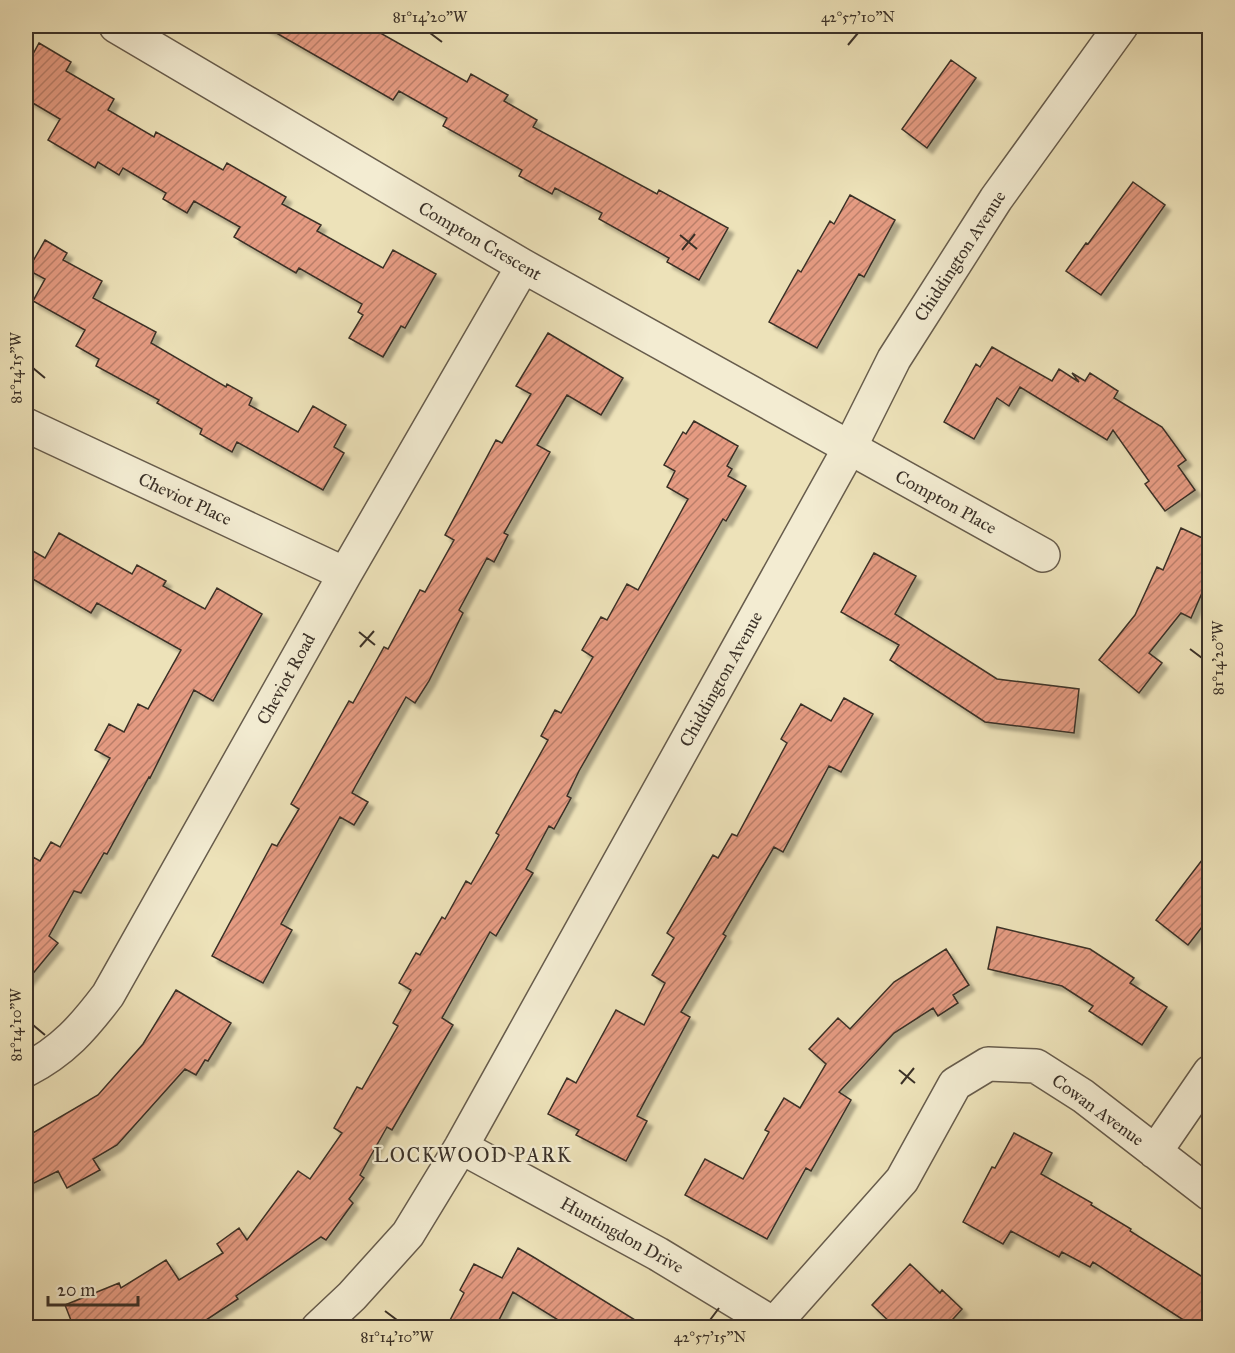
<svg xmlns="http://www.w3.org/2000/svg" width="1235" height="1353" font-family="'IM FELL Great Primer',serif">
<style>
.building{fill:url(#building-hatch);stroke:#3a3027;stroke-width:1.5;filter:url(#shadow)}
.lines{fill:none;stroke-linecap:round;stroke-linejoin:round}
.minor-casing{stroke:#675c4c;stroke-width:36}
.tertiary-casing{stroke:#675c4c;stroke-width:36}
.minor{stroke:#f3ecd2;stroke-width:33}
.tertiary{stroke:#f3ecd2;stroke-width:33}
.ticks{fill:none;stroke:#3a3027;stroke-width:2}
.labels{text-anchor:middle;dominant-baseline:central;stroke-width:4.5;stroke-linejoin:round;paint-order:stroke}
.street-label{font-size:18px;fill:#3a3027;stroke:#f3ecd2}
.neighbourhood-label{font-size:20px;letter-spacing:1.5px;fill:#3a3027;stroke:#f3ecd2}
.neatline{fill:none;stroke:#3a3027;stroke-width:2}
.ticks-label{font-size:15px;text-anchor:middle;fill:#3a3027}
</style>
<defs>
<pattern id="building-hatch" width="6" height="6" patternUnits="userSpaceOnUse" patternTransform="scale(1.5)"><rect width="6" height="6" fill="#e59b82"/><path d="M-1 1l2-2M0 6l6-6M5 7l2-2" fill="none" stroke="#bb7f6a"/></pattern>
<filter id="shadow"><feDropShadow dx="5.5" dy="5.5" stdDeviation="1.5" flood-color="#0004"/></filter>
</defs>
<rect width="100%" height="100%" fill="#ede2b9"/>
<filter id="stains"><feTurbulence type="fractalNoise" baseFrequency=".00333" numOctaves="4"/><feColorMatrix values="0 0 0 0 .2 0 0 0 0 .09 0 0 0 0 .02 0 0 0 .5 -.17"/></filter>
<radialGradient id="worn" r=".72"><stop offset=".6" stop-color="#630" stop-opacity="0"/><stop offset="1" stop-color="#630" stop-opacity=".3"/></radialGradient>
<!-- building -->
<path class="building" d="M264,26H368L467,82L471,74L508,95L504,101L537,120L533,127L657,194L659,190L728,228L699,280L667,262L669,258L599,219L602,213L555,188L552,194L519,176L522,170L443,126L447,118L399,91L393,100Z
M39,43L71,62L66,71L114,99L108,110L154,137L156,132L223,170L227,163L286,197L282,204L321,225L317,231L383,268L393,250L436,274L405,328L401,326L383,357L349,338L363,315L358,312L362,304L299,268L296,273L234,237L240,227L194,201L187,213L163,199L166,193L123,168L119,175L98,162L95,168L48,140L60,119L26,99V67Z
M951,60L976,78L927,148L902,129Z
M1133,182L1165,205L1101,295L1066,271L1086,243L1088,244Z
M850,195L895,220L864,277L859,274L817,348L769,322L798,270L801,272L830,221L834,224Z
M45,240L67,253L63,260L102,281L93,298L156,332L151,343L226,387L227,384L252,398L249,405L298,432L313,406L346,425L334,447L344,453L323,490L237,442L232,452L200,434L202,429L157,403L159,400L96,366L99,359L76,346L85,330L33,301L45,279L28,270Z
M548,333L623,378L601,415L567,395L537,445L550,452L504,533L508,535L494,562L487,558L459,610L463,613L429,681L415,703L406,697L355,787L352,793L368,802L354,825L340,817L281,924L292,930L263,983L212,956L272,844L277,846L299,809L291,804L349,701L353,703L384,647L388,649L420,590L425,592L454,540L445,535L496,440L502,443L531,394L516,386Z
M992,347L1052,381L1059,369L1079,382L1072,373L1085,381L1090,373L1118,391L1114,398L1162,427L1186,460L1178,466L1195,490L1165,511L1145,484L1149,481L1113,430L1107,440L1020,387L1009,406L997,398L974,439L944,422L976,364L980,367Z
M694,421L738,446L727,466L732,469L728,476L746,486L726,521L723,519L579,771L567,796L571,798L554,829L549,826L526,869L533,873L496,936L490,932L442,1018L453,1025L392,1130L387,1127L360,1175L364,1178L349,1199L353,1203L326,1240L321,1237L236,1296L238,1299L194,1328H74L65,1305L119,1283L121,1288L166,1260L179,1280L223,1253L217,1244L239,1228L247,1240L298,1171L310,1179L342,1133L334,1128L357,1087L362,1089L398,1026L393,1023L411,990L399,983L416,953L420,955L442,917L445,919L466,881L471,884L499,835L496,833L548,740L541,736L555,710L561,713L593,657L582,650L601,617L607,620L627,584L638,590L688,499L667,487L675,471L664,465L683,432L686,434Z
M1181,528L1209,541V577L1191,618L1181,613L1149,653L1162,663L1139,693L1099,660L1135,615L1157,567L1163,570Z
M59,533L132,574L137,565L166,581L163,586L205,609L217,588L262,614L213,701L194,690L150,778L149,777L107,854L104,853L81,893L74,891L49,936L58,943L26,982V870L33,857L40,861L51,842L60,847L110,758L95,750L109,724L124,732L138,704L148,709L181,650L97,603L91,613L26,575V547L45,558Z
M874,553L916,576L895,614L997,679L1079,689L1074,733L985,722L890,660L899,645L841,612Z
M844,698L873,714L841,772L829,766L783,852L774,847L723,934L726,936L681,1012L690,1017L637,1116L647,1121L626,1161L576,1135L579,1130L548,1114L567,1078L576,1083L616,1010L644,1025L665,983L652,975L674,938L667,933L713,855L718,858L732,834L737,836L787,743L781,739L801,704L831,721Z
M1209,851V918L1188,945L1156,920Z
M997,927L1090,949L1134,978L1130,983L1167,1007L1142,1045L1089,1011L1093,1006L1062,986L988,969Z
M946,949L969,985L953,995L958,1003L938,1016L933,1008L894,1033L839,1092L851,1100L811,1171L806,1168L767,1239L685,1195L705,1159L743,1179L769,1132L765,1130L784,1098L800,1108L826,1064L809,1049L838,1018L850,1029L894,982Z
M176,990L231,1023L208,1061L205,1060L196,1075L185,1069L117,1145L93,1159L100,1170L67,1188L58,1171L26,1187V1137L98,1095L143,1044Z
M1014,1133L1052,1153L1041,1174L1092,1203L1091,1205L1131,1229L1130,1231L1209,1281V1328H1196L1093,1262L1090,1267L1062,1252L1059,1257L1011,1231L1003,1244L963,1222L992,1167L995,1168Z
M518,1248L535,1258L648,1328H571L513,1292L495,1328H446L464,1293L460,1290L474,1264L502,1278Z
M910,1264L940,1293L942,1290L962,1309L945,1328H896L872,1305Z"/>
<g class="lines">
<!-- minor casing -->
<g class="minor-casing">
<path id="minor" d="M116,26L523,266L1043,555
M26,425L345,574
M26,1070C63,1051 83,1028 108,995L345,574L523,266
M1155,1152L1210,1072
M775,1323L902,1180L955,1084L988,1064L1036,1066L1083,1096L1210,1194"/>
</g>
<!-- tertiary casing -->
<g class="tertiary-casing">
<path id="tertiary" d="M461,1147L658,1254L780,1328
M318,1328L352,1296L408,1234L461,1147L849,449L894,359L996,199L1121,26"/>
</g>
<!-- minor -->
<use href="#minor" class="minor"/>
<!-- tertiary -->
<use href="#tertiary" class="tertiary"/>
</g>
<!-- ticks -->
<path class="ticks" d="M430,33L442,42M848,45L858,33M680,235L697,249M682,250L695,234M33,368L45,378M359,632L375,645M360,647L374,631M1190,649L1202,658M33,1025L45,1035M899,1070L915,1083M901,1084L914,1068M385,1311L397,1320M710,1320L719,1308"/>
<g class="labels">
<!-- street labels -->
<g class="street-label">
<text transform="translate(480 241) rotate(30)">Compton Crescent</text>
<text transform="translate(960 256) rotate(-57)">Chiddington Avenue</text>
<text transform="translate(185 499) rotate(25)">Cheviot Place</text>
<text transform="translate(946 502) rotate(29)">Compton Place</text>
<text transform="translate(286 679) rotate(-61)">Cheviot Road</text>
<text transform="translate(721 679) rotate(-61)">Chiddington Avenue</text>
<text transform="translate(1098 1110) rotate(36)">Cowan Avenue</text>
<text transform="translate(622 1235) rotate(29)">Huntingdon Drive</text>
</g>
<!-- neighbourhood labels -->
<g class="neighbourhood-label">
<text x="473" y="1155">LOCKWOOD PARK</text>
</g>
</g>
<!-- margin -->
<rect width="1235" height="1353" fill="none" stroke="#ede2b9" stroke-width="66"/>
<!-- scale -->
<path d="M48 1296v9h90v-9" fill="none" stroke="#3a3027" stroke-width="3"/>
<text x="57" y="1296" font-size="18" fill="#3a3027" stroke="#f3ecd2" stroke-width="4.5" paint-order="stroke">20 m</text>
<rect x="33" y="33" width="1169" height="1287" class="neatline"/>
<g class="ticks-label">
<text x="430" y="22">81°14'20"W</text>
<text x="858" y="22">42°57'10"N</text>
<text transform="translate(16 368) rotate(-90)" y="5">81°14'15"W</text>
<text transform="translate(1218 658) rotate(-90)" y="5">81°14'20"W</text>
<text transform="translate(16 1025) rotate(-90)" y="5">81°14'10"W</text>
<text x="397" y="1342">81°14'10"W</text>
<text x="710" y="1342">42°57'15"N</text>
</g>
<rect width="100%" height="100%" filter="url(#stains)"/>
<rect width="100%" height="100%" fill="url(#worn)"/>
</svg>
